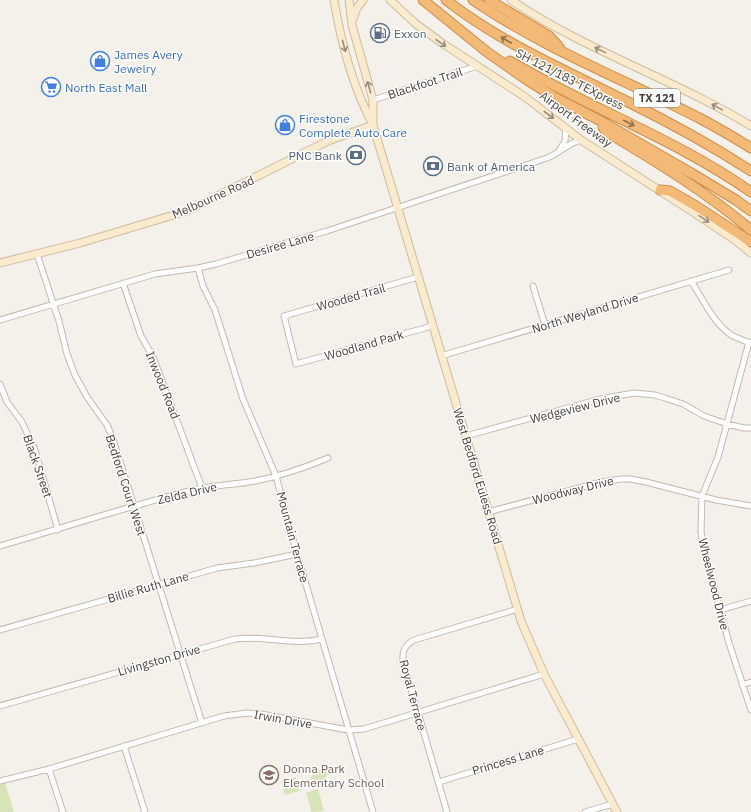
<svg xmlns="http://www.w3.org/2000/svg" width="751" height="812" font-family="'IBM Plex Sans',sans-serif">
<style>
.green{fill:#d6e4b7}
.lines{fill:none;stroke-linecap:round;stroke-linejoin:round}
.street-casing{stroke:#c2b9b0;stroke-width:7}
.secondary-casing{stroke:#cfbc9e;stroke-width:9}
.highway-casing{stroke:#d18d47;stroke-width:11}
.street{stroke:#fff;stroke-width:5}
.secondary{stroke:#faeace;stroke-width:7}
.highway{stroke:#f2b977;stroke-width:9}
.oneway{stroke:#8b7052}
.oneway2{stroke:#988c7c}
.labels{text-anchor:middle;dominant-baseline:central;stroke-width:3;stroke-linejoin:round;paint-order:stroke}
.shield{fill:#fff;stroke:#7e7974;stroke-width:1}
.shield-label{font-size:11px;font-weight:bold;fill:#474039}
.service-label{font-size:12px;fill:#4e5e75;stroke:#fff;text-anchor:start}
.shop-label{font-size:12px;fill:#366cbe;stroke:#fff;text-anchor:start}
.street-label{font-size:12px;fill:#474039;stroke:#fff}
.education-label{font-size:12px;fill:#785e54;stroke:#fff;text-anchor:start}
</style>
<rect width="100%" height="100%" fill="#f4f0ea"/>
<!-- green -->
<path class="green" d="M323,769L328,773L324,782L315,785L311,783V778L315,770Z
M295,777L299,791L285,795L281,781Z
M5,783L14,812H0V784Z
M318,789L324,811L312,812L306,793Z"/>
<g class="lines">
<!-- street casing -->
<g class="street-casing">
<path id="street" d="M373,100L477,66
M559,151L565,141L566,128
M37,254L59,321L67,354L75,375L87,397L107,425L113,439L202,723
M198,268L203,286L215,310L243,399L276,476L297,554L373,812
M418,277L284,316L296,364L432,326
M691,281C703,299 714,325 733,336C739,339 745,341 751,343
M123,283L141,336L153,357L202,488
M533,286L545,325
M0,320L155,274L198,268L216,264L327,231L547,158C560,153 568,143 581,140
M749,342L718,457L702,496L701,531L703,546L729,643L751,710
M441,356L729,270
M0,384L7,402L22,422L35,450L58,530
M466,436L600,399L634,393L655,395L665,398L683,404L704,416L727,424L744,428H751
M488,512L602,482L621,479H630L646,482L716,500L751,506
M0,546C63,528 126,507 189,491C211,485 234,485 255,481C281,476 304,468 328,458
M720,610L751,601
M0,630L217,568L254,563L297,554
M742,685L751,682
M0,706L235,639C264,635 293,646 322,639
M124,746L145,812
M49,769L63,812
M0,781L49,769L224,716L247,713L261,714L348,730L364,729L544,674
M439,782L578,739
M447,812L403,661C402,651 405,645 414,640L518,609
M585,812L613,804"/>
</g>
<!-- secondary casing -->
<g class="secondary-casing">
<path id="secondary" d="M334,0C341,43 353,87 373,125L521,621L544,674L617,812
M349,0L352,25L373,100V123
M390,0L416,24L442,43L525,97L581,140L693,212L735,240L751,253
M511,0C586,51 674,79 751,126
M353,19L357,8L363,0
M0,263L80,243L187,211L328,141L373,125"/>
</g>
<!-- highway casing -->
<g class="highway-casing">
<path id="highway" d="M423,0L487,52L527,80L556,98L599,120L693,174L736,200L751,211
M446,0C501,43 565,70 626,101C669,122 711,145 751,171
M473,0C543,48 625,80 701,119C718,128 735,138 751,148
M489,0L549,36L559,47
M510,61C588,108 676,139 751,192
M603,127L605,131C656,161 706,192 751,230
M660,190L670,191L696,206L751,242"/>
</g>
<!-- street -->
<use href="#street" class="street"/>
<!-- secondary -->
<use href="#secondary" class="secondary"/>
<!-- highway -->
<use href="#highway" class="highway"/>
</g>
<!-- one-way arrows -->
<defs><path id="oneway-shaft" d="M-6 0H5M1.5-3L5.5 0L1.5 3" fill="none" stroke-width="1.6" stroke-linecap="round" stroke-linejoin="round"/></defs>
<g class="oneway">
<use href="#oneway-shaft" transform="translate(506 40) rotate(-150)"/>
<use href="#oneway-shaft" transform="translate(629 123) rotate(27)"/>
</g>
<g class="oneway2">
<use href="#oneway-shaft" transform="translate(441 43) rotate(35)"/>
<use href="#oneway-shaft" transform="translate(344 46) rotate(75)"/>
<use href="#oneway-shaft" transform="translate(600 50) rotate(-154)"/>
<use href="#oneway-shaft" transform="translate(369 87) rotate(-106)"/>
<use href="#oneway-shaft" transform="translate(717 107) rotate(-151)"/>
<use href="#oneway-shaft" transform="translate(549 115) rotate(37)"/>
<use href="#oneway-shaft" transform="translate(704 219) rotate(34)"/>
</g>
<!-- icons -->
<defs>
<g id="fuel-ring" transform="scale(1)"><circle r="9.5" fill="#fff" stroke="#5c6f8a" stroke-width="1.5"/><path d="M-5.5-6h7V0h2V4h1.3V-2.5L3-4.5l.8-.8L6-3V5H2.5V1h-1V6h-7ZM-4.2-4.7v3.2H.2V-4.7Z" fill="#5c6f8a"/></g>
<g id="shop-ring" transform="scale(1)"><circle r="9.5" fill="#fff" stroke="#3f7fe0" stroke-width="1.5"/><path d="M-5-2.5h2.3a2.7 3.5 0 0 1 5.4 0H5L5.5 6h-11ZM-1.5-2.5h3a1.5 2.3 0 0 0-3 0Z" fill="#3f7fe0"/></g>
<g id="supermarket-ring" transform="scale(1)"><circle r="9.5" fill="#fff" stroke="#3f7fe0" stroke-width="1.5"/><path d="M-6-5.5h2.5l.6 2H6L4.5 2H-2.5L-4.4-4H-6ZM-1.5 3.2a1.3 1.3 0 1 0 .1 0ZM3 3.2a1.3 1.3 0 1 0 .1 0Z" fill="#3f7fe0"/></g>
<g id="bank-ring" transform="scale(1)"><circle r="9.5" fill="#fff" stroke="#5c6f8a" stroke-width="1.5"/><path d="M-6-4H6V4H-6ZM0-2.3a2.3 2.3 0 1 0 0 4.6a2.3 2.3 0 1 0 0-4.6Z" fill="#5c6f8a"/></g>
<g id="school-ring" transform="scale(1)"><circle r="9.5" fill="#fff" stroke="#8d6e63" stroke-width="1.5"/><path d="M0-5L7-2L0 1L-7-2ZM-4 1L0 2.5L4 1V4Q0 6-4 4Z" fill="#8d6e63"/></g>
</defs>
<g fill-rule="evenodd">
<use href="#fuel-ring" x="380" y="33"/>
<use href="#shop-ring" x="100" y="61"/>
<use href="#supermarket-ring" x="51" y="87"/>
<use href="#shop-ring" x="285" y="125"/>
<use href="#bank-ring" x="356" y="155"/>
<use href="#bank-ring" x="433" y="166"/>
<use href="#school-ring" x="269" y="775"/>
</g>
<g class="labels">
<!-- shield labels -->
<rect class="shield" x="634" y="89" width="46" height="18" rx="3"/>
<g class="shield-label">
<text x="657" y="98">TX 121</text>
</g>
<!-- service labels -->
<g class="service-label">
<text x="394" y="33">Exxon</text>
<text x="342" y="155" text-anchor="end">PNC Bank</text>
<text x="447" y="166">Bank of America</text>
</g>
<!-- shop labels -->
<g class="shop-label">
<text x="114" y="54">James Avery<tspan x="114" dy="14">Jewelry</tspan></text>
<text x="65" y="87">North East Mall</text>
<text x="299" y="118">Firestone<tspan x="299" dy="14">Complete Auto Care</tspan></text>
</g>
<!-- street labels -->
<g class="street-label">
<text transform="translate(570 79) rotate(27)">SH 121/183 TEXpress</text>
<text transform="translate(425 83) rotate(-18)">Blackfoot Trail</text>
<text transform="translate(576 119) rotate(36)">Airport Freeway</text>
<text transform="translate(213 197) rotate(-24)">Melbourne Road</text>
<text transform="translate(280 245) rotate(-16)">Desiree Lane</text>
<text transform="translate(351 297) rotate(-16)">Wooded Trail</text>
<text transform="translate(585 313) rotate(-17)">North Weyland Drive</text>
<text transform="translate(364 345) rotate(-16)">Woodland Park</text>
<text transform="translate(163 385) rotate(68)">Inwood Road</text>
<text transform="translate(575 408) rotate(-14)">Wedgeview Drive</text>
<text transform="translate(38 466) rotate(71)">Black Street</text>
<text transform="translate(478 476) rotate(73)">West Bedford Euless Road</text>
<text transform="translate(126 485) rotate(72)">Bedford Court West</text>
<text transform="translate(573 490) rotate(-14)">Woodway Drive</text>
<text transform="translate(187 493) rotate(-13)">Zelda Drive</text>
<text transform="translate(293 537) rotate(75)">Mountain Terrace</text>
<text transform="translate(714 584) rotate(76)">Wheelwood Drive</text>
<text transform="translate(148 587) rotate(-16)">Billie Ruth Lane</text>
<text transform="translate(159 660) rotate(-16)">Livingston Drive</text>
<text transform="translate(413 695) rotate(75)">Royal Terrace</text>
<text transform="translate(283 719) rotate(10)">Irwin Drive</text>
<text transform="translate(508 760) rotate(-17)">Princess Lane</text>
</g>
<!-- education labels -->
<g class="education-label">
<text x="283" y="768">Donna Park<tspan x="283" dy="14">Elementary School</tspan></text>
</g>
</g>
</svg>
